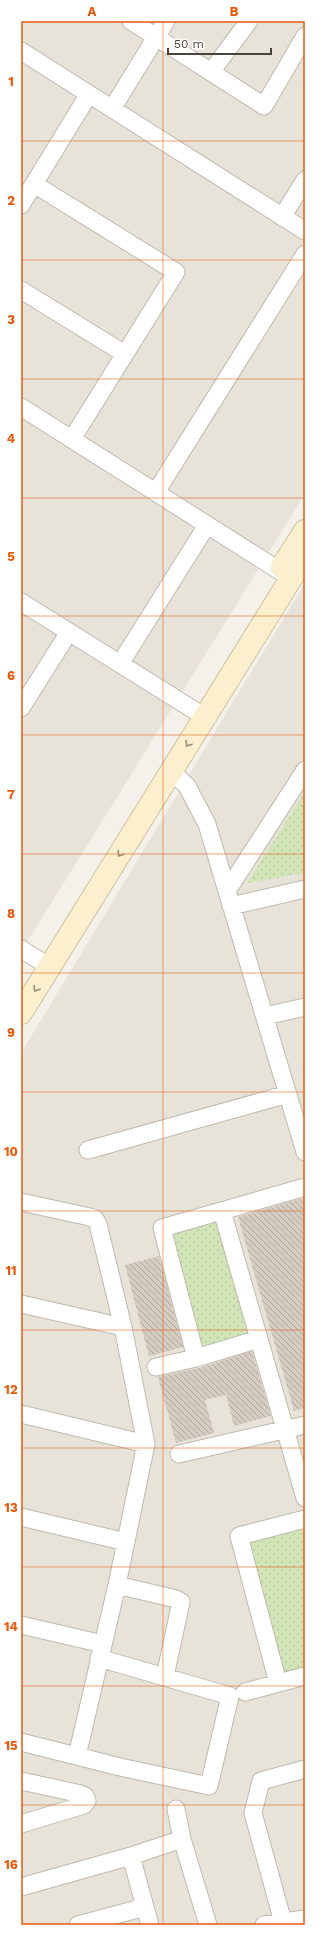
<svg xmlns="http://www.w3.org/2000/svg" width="326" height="1946" font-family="'Work Sans',sans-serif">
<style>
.residential{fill:#e8e3d9}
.park{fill:url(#park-dots)}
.building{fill:url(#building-back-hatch)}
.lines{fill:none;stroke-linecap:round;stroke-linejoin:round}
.street-casing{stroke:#bfb9ae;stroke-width:19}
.secondary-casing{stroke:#d0c29e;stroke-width:24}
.street{stroke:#fff;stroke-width:17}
.secondary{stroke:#fbefce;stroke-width:22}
.oneway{stroke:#99907c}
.grid{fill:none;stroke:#e8590c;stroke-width:1;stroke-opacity:0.55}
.neatline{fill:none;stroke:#e8590c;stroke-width:1.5}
.grid-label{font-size:13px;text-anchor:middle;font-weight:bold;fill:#e8590c}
</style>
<defs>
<pattern id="park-dots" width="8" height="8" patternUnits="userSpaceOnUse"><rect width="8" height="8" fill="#d1e5b7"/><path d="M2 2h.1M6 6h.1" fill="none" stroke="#b5c69e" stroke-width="1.8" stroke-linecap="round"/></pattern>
<pattern id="building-back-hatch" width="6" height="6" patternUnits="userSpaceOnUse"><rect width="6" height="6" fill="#d5cdc1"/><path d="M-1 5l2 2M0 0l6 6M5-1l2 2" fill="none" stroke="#afa89e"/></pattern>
</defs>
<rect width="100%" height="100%" fill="#f4f1eb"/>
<!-- residential -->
<path class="residential" d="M21,21H305V494L21,952Z
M305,583V1925H21V1053Z"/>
<!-- park -->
<path class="park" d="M305,792V873L247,883Z
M217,1219L250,1335L201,1349L168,1233Z
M303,1528L305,1535V1670L284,1676L250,1542Z"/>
<!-- building -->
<path class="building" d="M303,1198L305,1204V1408L294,1411L238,1217Z
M159,1256L183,1347L149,1356L125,1265Z
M252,1351L271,1416L234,1426L226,1395L205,1400L214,1433L176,1443L158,1377L199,1368Z"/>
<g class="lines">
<!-- street casing -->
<g class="street-casing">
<path id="street" d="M131,21L264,106L305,36
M21,51L305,231
M211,72L249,21
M112,109L166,21
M34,184L176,272L72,439
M21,205L89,94
M282,217L305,180
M21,290L125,354
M21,407L291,578
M156,492L305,254
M21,602L205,717
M120,664L207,525
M21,708L69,632
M171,771L187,786L207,824L305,1152
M227,891L305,770
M231,906L305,889
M21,949L50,967
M265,1016L305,1007
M88,1150L288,1094
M21,1202L90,1217L95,1219L98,1224L123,1327L146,1444L117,1585L77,1756
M222,1211L305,1498
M21,1304L123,1327
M196,1358L162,1228L305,1187
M156,1367L196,1358L259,1339
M21,1414L146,1444
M179,1454L305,1425
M21,1517L126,1542
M117,1585L176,1599L181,1602L165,1676
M21,1625L103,1644
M278,1683L239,1536L305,1519
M245,1692L305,1676
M21,1742L120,1767L209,1786L230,1696L99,1658
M21,1781L81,1794L85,1796L87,1801L84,1805L21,1824
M176,1809L182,1839
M131,1856L150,1925
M21,1887L131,1856L182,1839L208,1925
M283,1922L253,1813L261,1781L305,1769
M78,1925L145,1907
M264,1925L305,1919"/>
</g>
<!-- secondary casing -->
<g class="secondary-casing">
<path id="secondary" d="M282,567L305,531
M21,1013L305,556"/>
</g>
<!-- street -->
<use href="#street" class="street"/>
<!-- secondary -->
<use href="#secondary" class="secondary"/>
</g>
<!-- one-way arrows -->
<defs><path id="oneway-chevron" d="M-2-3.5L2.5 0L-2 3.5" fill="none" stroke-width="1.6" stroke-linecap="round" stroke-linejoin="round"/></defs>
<g class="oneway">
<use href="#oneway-chevron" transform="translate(188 744) rotate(122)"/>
<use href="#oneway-chevron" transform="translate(120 854) rotate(122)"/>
<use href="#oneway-chevron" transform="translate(36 989) rotate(122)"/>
</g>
<!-- grid -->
<path class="grid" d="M163,21V1925M21,141H305M21,260H305M21,379H305M21,498H305M21,616H305M21,735H305M21,854H305M21,973H305M21,1092H305M21,1211H305M21,1330H305M21,1448H305M21,1567H305M21,1686H305M21,1805H305"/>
<!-- border -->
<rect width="326" height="1946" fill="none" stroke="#ffffff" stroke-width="44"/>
<!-- scale -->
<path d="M168 48v6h103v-6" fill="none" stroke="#484239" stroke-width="2"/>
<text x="174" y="48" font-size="12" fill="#484239" stroke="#ffffff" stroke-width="3" paint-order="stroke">50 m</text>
<rect x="22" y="22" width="282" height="1902" class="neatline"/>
<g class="grid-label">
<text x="92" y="16">A</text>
<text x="234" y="16">B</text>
<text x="11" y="86">1</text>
<text x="11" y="205">2</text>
<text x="11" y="324">3</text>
<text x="11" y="443">4</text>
<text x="11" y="561">5</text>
<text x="11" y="680">6</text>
<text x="11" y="799">7</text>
<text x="11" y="918">8</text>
<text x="11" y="1037">9</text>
<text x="11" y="1156">10</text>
<text x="11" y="1275">11</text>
<text x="11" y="1394">12</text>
<text x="11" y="1512">13</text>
<text x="11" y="1631">14</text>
<text x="11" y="1750">15</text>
<text x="11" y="1869">16</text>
</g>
</svg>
